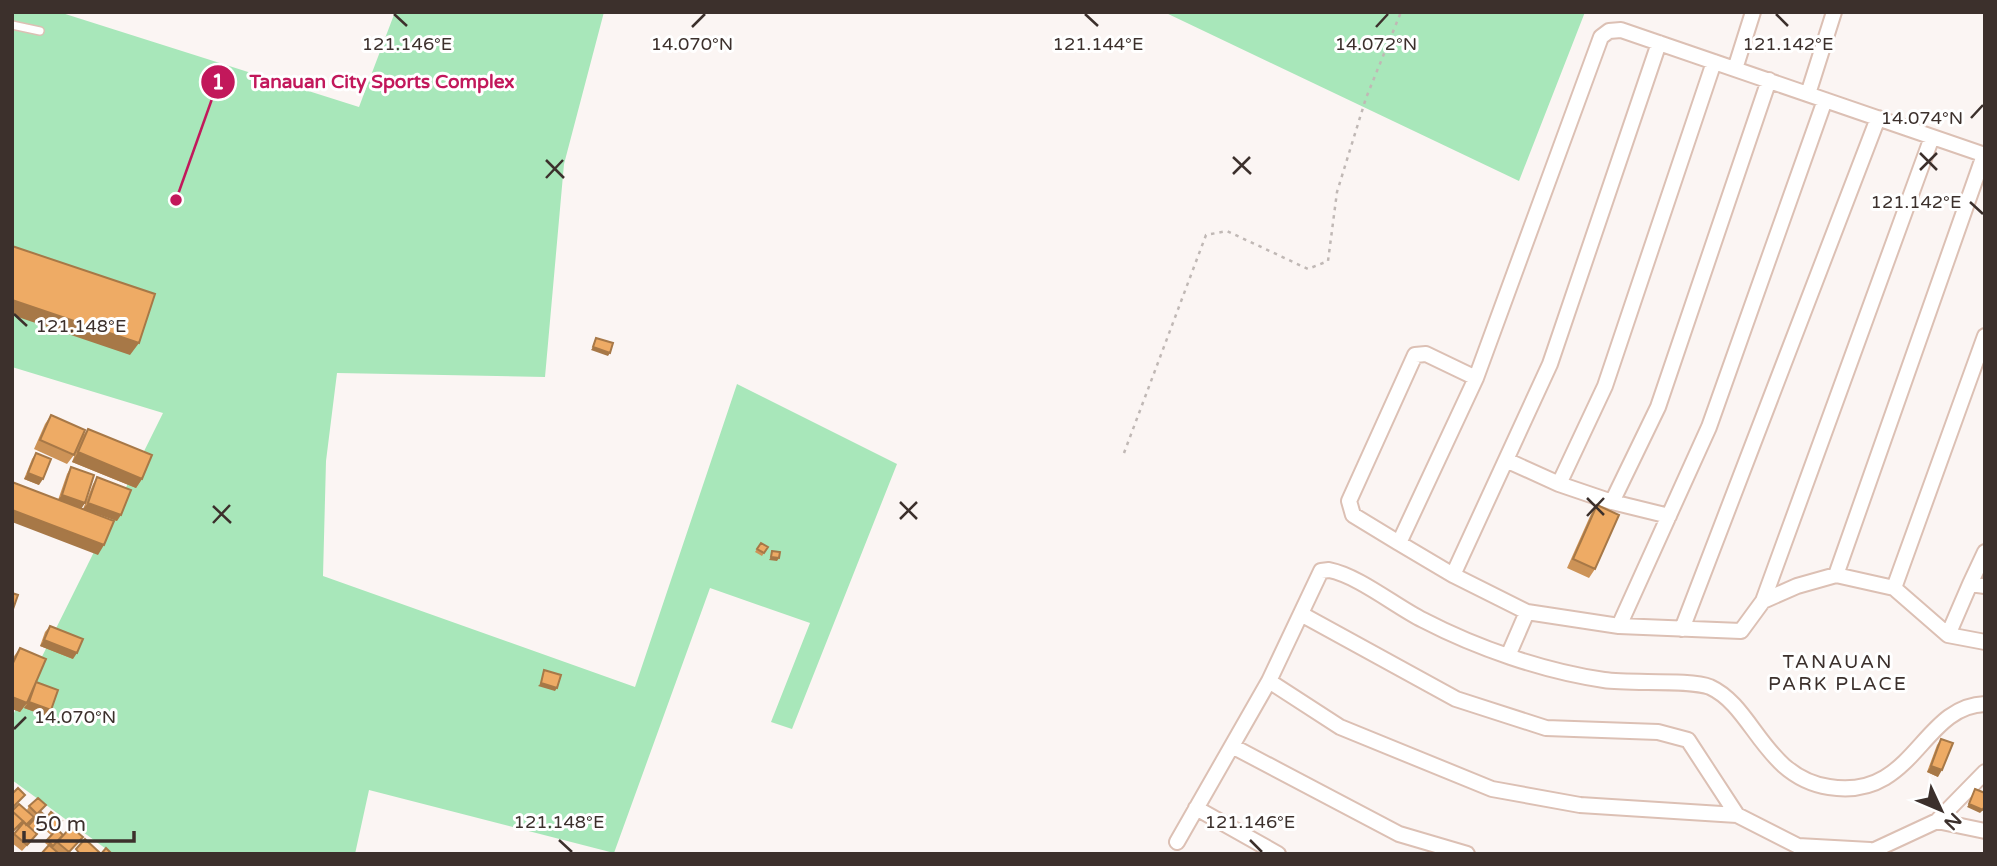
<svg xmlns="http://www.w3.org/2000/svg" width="1997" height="866" font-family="'Varela Round',sans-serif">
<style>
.green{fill:#a8e7ba}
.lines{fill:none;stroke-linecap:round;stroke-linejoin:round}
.service-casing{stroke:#dcc0b4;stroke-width:10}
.minor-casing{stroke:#dcc0b4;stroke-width:18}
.path{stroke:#c0b8b5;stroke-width:2.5;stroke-dasharray:3.5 5;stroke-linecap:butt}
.service{stroke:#fff;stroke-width:7}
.minor{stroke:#fff;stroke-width:14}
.wall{fill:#cd9357}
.shaded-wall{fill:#a77847}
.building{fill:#eeab65;stroke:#a77847;stroke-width:2}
.ticks{fill:none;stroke:#3c302c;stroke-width:2.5}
.labels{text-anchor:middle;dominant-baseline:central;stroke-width:6;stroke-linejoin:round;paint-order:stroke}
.neighbourhood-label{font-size:19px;letter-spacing:2px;fill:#3c302c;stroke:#fff}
.ticks-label{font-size:18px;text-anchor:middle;fill:#3c302c;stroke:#fff;stroke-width:6;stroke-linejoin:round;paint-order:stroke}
.leader{fill:none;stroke:#c2185b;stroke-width:2.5}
.callout-dot{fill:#c2185b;stroke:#fff;stroke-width:2.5}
.mark-label{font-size:21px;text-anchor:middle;font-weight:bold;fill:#fff}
.callout-label{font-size:19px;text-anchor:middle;font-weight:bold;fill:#c2185b;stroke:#fff;stroke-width:6;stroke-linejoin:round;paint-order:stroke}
</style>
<rect width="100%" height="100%" fill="#fbf5f3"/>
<!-- green -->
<path class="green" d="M12,12H59L359,107L395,12H604L564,164L545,377L337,373L326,461L323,576L635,687L737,384L897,464L792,729L771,722L810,623L710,588L614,853L369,790L355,854H113L12,780V717L163,413L12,367Z
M1164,12H1585L1519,181Z"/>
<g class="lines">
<!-- service casing -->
<g class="service-casing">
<path id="service" d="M12,25L40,31"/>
</g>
<!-- minor casing -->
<g class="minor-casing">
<path id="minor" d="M1735,69L1753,12
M1808,94L1834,12
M1506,460L1559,484L1605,386L1714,62
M1559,484L1612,502L1658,407L1769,80
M1612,502L1669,516
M1399,543L1353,515L1349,501L1415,355L1426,354L1476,378
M1985,552L1970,584L1985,586
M1453,575L1550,364L1659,43
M1836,575L1984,155
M1894,588L1985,336
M1763,601L1932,137
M1527,612L1453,575L1399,543L1476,378L1601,37L1609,31L1621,30L1985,155
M1301,614L1456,699L1546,728L1658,732L1688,740L1737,815
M1619,626L1709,427L1825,100
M1682,629L1878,118
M1948,635L1970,584
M1508,656L1527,612L1619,626L1741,631L1763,601L1797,586L1836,575L1894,588L1948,635L1985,642
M1269,681L1340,727L1492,789L1580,805L1737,815L1798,846L1870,850
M1232,746L1399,834L1467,854
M1196,808L1278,854
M1937,821L1985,772
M1177,842L1269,681L1321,571L1329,570C1359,576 1395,606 1423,620C1477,648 1543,671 1604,680C1629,684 1690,679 1710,687C1754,707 1764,777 1829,787C1914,801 1921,706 1985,704
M1866,854L1937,821L1985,831"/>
</g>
<!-- path -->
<path class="path" d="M1124,453L1206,235L1227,231L1308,269L1328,261L1337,192L1366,98L1401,12"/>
<!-- service -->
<use href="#service" class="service"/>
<!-- minor -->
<use href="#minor" class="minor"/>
</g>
<!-- wall -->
<path class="wall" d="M51,415L74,455L67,464L34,449L45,424Z
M88,429L142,479L136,488L72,462L81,438Z
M36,453L39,485L24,479L32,459Z
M71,467L85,503L81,508L98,555L58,500L67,474Z
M97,477L117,521L83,509L93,484Z
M1597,505L1595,569L1589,578L1567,568L1591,514Z
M761,543L768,547L762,556L755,552Z
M50,626L73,659L40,646L45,632Z
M20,648L36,683L46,716L24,708L26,704L20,712L12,709V659Z
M1941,739L1938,777L1927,772L1937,745Z
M19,804L28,826L47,817L62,821L51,835L39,825L35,832L32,840L22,851L12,843V836L20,827Z
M29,806L43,808L35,817L27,810Z
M63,835L78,843L68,854H59L45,843L47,840Z"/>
<!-- shaded-wall -->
<path class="shaded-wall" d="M12,300L139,343L130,355L12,315Z
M593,347L610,353L608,356L591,350Z
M78,452L142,479L136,488L72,462Z
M28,473L43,479L39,485L24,479Z
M62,495L85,503L81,509L57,501Z
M88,503L121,515L117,521L83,509Z
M12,510L104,545L98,555L12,522Z
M771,557L779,558L777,561L769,560Z
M44,640L77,653L73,659L40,646Z
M541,683L557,688L555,691L538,686Z
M12,697L27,703L20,712L12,709Z
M29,702L51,710L46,716L24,708Z
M1931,766L1942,770L1938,777L1927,772Z
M1969,804L1983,810L1980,813L1967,807Z"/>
<!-- building -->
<path class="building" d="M12,246L155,294L139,343L12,300Z
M596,338L613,343L610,353L593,347Z
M51,415L85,430L74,455L40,440Z
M88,429L152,455L142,479L78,452Z
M36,453L51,459L43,479L28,473Z
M71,467L94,475L85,503L62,495Z
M97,477L131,490L121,515L88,503Z
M12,482L114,521L104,545L12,510Z
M1597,505L1619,515L1595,569L1573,559Z
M761,543L768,547L764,553L757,549Z
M772,551L780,552L779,558L771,557Z
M12,593L18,595L12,612Z
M50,626L83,639L77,653L44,640Z
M20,648L46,659L27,703L12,697V665Z
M544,670L561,675L557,688L541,683Z
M36,682L58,690L51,710L29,702Z
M1941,739L1953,743L1942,770L1931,766Z
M18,788L25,795L12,808V794Z
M1975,789L1985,793V804L1983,810L1969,804Z
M38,798L46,805L37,814L29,806Z
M19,804L34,817L26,825L24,822L22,824L21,823L23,821L12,811Z
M12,811L23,821L12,832Z
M41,812L47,817L51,812L62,821L53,832L41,822L35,832L28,826Z
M24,822L37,834L27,845L14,834Z
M71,827L83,837L69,852L57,842Z
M57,829L63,835L53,846L47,840Z
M85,839L99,852L98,854H80L76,849Z
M49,845L57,852L55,854H41Z
M106,848L112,854H101Z"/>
<!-- ticks -->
<path class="ticks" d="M394,14L407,26M1085,14L1098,26M1776,14L1788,26M692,27L705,14M1376,27L1388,14M1971,118L1983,105M1920,153L1937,170M1233,157L1251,174M546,160L564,178M1920,170L1937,153M1233,174L1250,157M546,178L563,160M1970,202L1983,214M14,314L27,326M1587,498L1604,515M900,502L917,519M213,506L231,523M1587,516L1604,498M900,519L917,502M213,523L230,505M14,729L26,717M559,840L572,852M1250,840L1262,852"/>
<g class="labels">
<!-- neighbourhood labels -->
<g class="neighbourhood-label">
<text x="1838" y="662">TANAUAN<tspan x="1838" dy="22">PARK PLACE</tspan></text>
</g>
</g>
<g class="ticks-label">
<text x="407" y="50">121.146°E</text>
<text x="1098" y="50">121.144°E</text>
<text x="1788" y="50">121.142°E</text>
<text x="692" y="50">14.070°N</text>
<text x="1376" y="50">14.072°N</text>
<text x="1922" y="124">14.074°N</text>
<text x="1916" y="208">121.142°E</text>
<text x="81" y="332">121.148°E</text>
<text x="75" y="723">14.070°N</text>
<text x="559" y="828">121.148°E</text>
<text x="1250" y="828">121.146°E</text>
</g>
<!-- callouts -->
<path class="leader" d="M176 200L218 82"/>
<g class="callout-dot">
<circle cx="176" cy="200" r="7"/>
<circle cx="218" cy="82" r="18"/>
</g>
<g class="mark-label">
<text x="218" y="89">1</text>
</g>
<g class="callout-label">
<text x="382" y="88">Tanauan City Sports Complex</text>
</g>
<!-- border -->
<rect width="1997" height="866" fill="none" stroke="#3c302c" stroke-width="28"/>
<!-- north arrow -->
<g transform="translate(1941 810) rotate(134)" stroke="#ffffff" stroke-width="5" paint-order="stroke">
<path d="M0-5L12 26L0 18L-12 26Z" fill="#3c302c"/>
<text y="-10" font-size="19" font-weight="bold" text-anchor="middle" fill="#3c302c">N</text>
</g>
<!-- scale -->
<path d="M24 831v10h110v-10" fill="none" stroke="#3c302c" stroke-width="3.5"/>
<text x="35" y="831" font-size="21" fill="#3c302c" stroke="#ffffff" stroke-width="5" paint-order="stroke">50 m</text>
</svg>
